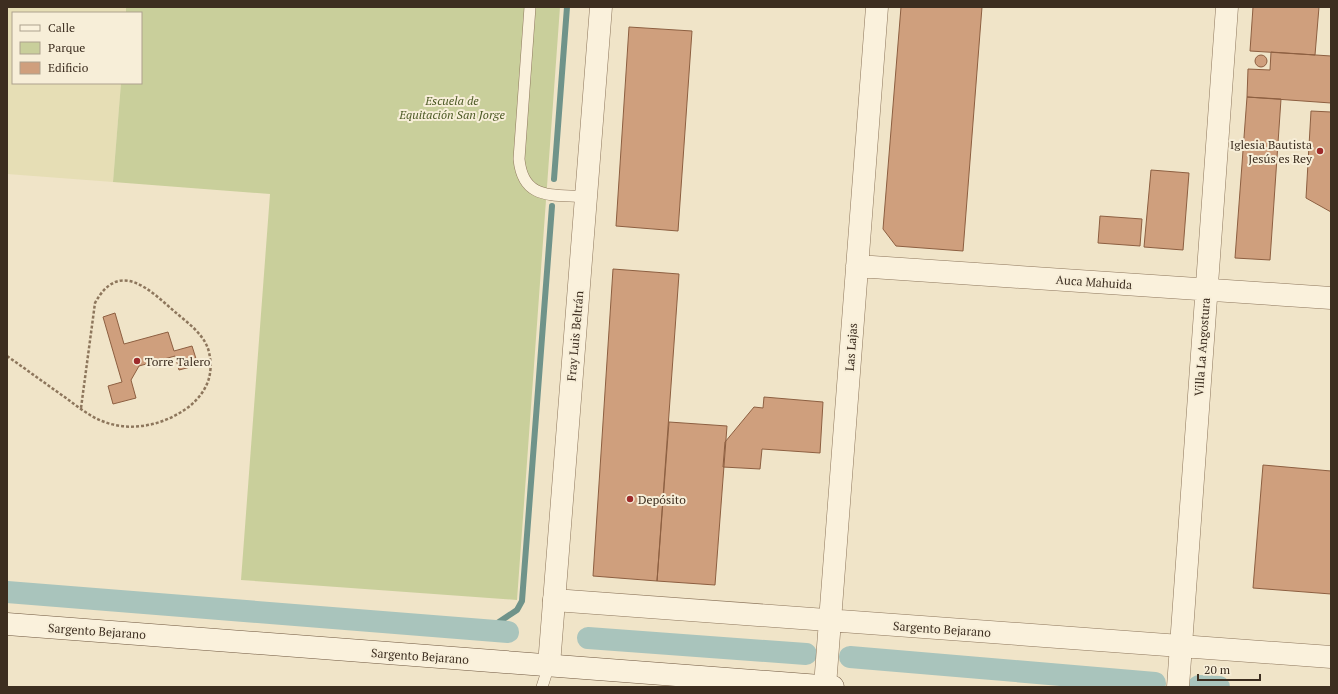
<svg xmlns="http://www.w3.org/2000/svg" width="1338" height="694" font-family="'PT Serif',serif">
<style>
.farmland{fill:#e6deb5}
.green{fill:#c9cf9b}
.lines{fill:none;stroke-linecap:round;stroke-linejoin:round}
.stream{stroke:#6f938a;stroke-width:6}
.canal{stroke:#a9c4bc;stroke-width:22}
.building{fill:#cf9f7d;stroke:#8d5f41}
.service-casing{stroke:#8d765c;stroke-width:12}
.minor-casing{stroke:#8d765c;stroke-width:23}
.tertiary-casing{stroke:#8d765c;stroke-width:23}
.secondary-casing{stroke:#6f573f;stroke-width:23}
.path{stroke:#8d765c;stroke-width:2.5;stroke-dasharray:3 2;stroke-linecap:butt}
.service{stroke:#faf1dc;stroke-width:11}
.minor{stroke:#faf1dc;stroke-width:22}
.tertiary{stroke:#faf1dc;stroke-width:22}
.secondary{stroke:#faf1dc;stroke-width:22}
.poi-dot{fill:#9e2a2b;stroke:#f7eed8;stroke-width:1.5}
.labels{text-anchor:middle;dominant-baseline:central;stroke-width:4;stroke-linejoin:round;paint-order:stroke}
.park-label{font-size:12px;font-style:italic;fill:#4d5a26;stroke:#f7eed8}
.poi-label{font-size:12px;fill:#3d2e20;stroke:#f7eed8;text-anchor:start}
.street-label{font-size:12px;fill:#3d2e20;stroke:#f7eed8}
</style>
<rect width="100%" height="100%" fill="#f0e4c8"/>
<!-- farmland -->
<path class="farmland" d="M7,7H126V13H13V83H121L113,182L7,174Z"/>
<!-- green -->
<path class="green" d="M126,7H560L517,600L241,580L270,194L113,182L121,83H141V13H126Z"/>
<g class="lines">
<!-- stream -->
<path class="stream" d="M554,179L567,7
M487,630L517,610L522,601L552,206"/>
<!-- canal -->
<path class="canal" d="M7,592L508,632
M588,638L806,654
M850,657L1155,683
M1199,686L1219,687"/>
</g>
<!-- building -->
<path class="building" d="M901,7H982L963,251L896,246L883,229Z
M1253,7H1319L1315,55L1250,51Z
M629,27L692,31L678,231L616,226Z
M1271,52L1331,56V103L1247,97L1248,69L1270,70Z
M1255 61a6 6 0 1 1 12 0a6 6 0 1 1-12 0Z
M1247,97L1281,99L1270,260L1235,258Z
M1311,111L1331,112V212L1306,198Z
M1151,170L1189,173L1183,250L1144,247Z
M1100,216L1142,219L1140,246L1098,243Z
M613,269L679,274L657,581L593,576Z
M115,313L124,344L168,332L174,351L192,346L198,365L179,370L175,356L139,366L131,380L136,398L113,404L108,386L122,382L103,317Z
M764,397L823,402L820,453L762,449L760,469L723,467L725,442L754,407L763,408Z
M669,422L727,426L715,585L657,581Z
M1263,465L1331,471V594L1253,588Z"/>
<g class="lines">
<!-- service casing -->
<g class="service-casing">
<path id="service" d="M530,7L519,159C523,201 553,194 586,197
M542,687L549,665"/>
</g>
<!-- minor casing -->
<g class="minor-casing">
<path id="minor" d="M857,266L1331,298
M554,600L1331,657
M825,686L877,7
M1178,687L1227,7"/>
</g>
<!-- tertiary casing -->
<g class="tertiary-casing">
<path id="tertiary" d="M549,665L601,7"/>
</g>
<!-- secondary casing -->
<g class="secondary-casing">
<path id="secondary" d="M7,624L833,687"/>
</g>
<!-- path -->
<path class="path" d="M7,356C27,370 46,384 66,398C77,406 89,416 102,421C131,433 165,425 190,406C207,391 214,375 209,352C205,335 188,323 175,312C149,289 119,259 95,303L81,408"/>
<!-- service -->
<use href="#service" class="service"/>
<!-- minor -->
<use href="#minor" class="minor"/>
<!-- tertiary -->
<use href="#tertiary" class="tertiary"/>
<!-- secondary -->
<use href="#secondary" class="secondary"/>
</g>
<!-- markers -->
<g class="poi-dot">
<circle cx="1320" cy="151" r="4"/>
<circle cx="137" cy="361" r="4"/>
<circle cx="630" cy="499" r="4"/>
</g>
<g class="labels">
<!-- park labels -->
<g class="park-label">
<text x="452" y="100">Escuela de<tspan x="452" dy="14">Equitación San Jorge</tspan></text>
</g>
<!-- poi labels -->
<g class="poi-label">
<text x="1312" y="144" text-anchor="end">Iglesia Bautista<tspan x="1312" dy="14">Jesús es Rey</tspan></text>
<text x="145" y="361">Torre Talero</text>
<text x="638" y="499">Depósito</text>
</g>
<!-- street labels -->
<g class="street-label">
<text transform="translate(1094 282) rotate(4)">Auca Mahuida</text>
<text transform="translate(575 336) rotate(-85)">Fray Luis Beltrán</text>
<text transform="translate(851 347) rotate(-86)">Las Lajas</text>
<text transform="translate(1202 347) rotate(-86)">Villa La Angostura</text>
<text transform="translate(942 629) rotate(4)">Sargento Bejarano</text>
<text transform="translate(97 631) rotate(4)">Sargento Bejarano</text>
<text transform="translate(420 656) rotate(4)">Sargento Bejarano</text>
</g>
</g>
<!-- border -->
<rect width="1338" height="694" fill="none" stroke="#3d2e20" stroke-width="16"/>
<!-- legend -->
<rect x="12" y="12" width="130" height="72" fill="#f7eed8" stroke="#ada18e"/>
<rect x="20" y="25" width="20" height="6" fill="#faf1dc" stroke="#ada18e"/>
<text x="48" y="32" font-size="12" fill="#3d2e20">Calle</text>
<rect x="20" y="42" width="20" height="12" fill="#c9cf9b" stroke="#ada18e"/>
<text x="48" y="52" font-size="12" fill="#3d2e20">Parque</text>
<rect x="20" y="62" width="20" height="12" fill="#cf9f7d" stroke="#ada18e"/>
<text x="48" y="72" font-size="12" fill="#3d2e20">Edificio</text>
<!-- scale -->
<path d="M1198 674v6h62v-6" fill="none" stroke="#3d2e20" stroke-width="2"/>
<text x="1204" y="674" font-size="12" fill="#3d2e20" stroke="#f7eed8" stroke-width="3" paint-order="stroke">20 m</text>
</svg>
